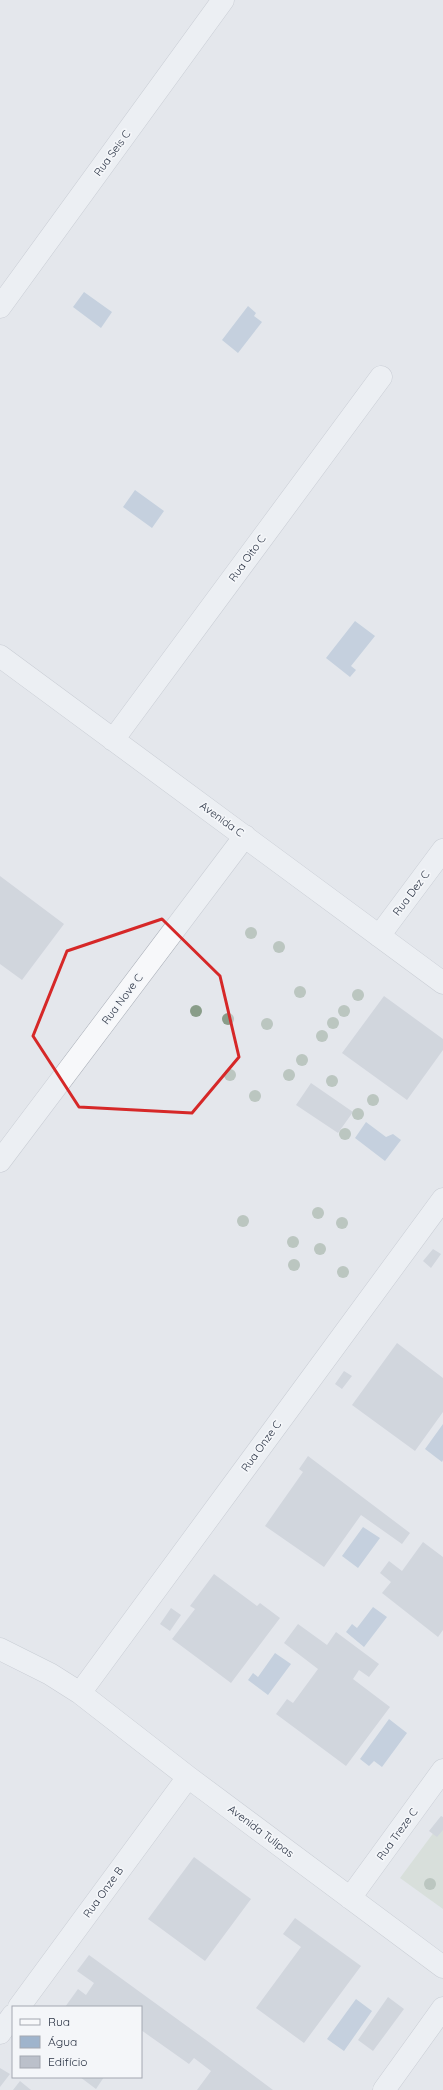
<svg xmlns="http://www.w3.org/2000/svg" width="443" height="2090" font-family="Quicksand,sans-serif">
<style>
.green{fill:#c9d6c5}
.water{fill:#9fb4cc}
.building{fill:#bbc0ca}
.lines{fill:none;stroke-linecap:round;stroke-linejoin:round}
.street-casing{stroke:#a9aeb7;stroke-width:23}
.street{stroke:#f7f8fa;stroke-width:22}
.tree{fill:#899d89}
.marked{fill:none;stroke:#d62828;stroke-width:3;stroke-linejoin:round}
.labels{text-anchor:middle;dominant-baseline:central;stroke-width:3.5;stroke-linejoin:round;paint-order:stroke}
.street-label{font-size:11px;fill:#2b3445;stroke:#f4f6f9}
</style>
<rect width="100%" height="100%" fill="#e4e7ec"/>
<!-- green -->
<path class="green" d="M443,1820V1909L400,1878Z"/>
<!-- water -->
<path class="water" d="M84,292L112,312L101,328L73,307Z
M248,306L256,313L254,316L262,322L238,353L222,340Z
M135,490L164,511L152,528L123,507Z
M355,621L375,636L351,666L356,670L350,677L326,658Z
M366,1122L386,1137L393,1134L401,1140L385,1161L355,1138Z
M443,1424V1460L442,1462L425,1449Z
M363,1527L380,1538L358,1568L342,1556Z
M373,1607L387,1617L364,1647L346,1632L352,1624L357,1628Z
M275,1653L291,1664L268,1695L248,1680L253,1673L258,1677Z
M389,1719L407,1733L382,1767L374,1761L369,1766L360,1759Z
M356,1999L372,2011L344,2051L327,2039Z"/>
<!-- building -->
<path class="building" d="M0,876L64,924L22,980L0,964Z
M384,996L443,1039V1050L407,1100L342,1053Z
M311,1083L353,1112L338,1133L296,1105Z
M433,1249L441,1254L431,1268L423,1261Z
M397,1343L443,1378V1412L415,1451L352,1405Z
M344,1371L352,1376L342,1389L335,1384Z
M308,1456L410,1533L402,1544L361,1515L324,1567L265,1526L303,1472L299,1469Z
M423,1542L443,1557V1630L438,1637L382,1593L391,1582L380,1573L389,1561L402,1571Z
M214,1574L257,1606L260,1603L280,1618L231,1683L172,1639L195,1609L190,1606Z
M171,1608L181,1615L170,1631L160,1624Z
M298,1624L327,1645L336,1632L379,1664L369,1677L359,1670L353,1679L390,1707L346,1766L276,1714L287,1699L293,1703L318,1669L284,1643Z
M441,1816L443,1817V1830L437,1837L429,1831Z
M194,1857L251,1899L205,1961L148,1919Z
M295,1918L361,1966L304,2043L256,2008L301,1947L283,1934Z
M89,1955L206,2040L273,2090H197L211,2071L194,2058L189,2064L141,2030V2007H65L78,1989L86,1995L94,1983L77,1971Z
M388,1997L404,2009L373,2051L358,2040Z
M0,2068L10,2074L0,2087Z
M80,2077H104L96,2089Z
M20,2081L31,2090H13Z"/>
<g class="lines">
<!-- street casing -->
<g class="street-casing">
<path id="street" d="M0,307L223,0
M0,656L443,983
M113,740L381,377
M379,936L443,850
M0,1161L245,836
M0,1649L50,1674L80,1693L188,1777L443,1967
M80,1693L443,1199
M350,1898L443,1770
M19,2007L188,1777
M0,2033L13,2015
M384,2090L443,2008"/>
</g>
<!-- street -->
<use href="#street" class="street"/>
</g>
<!-- trees -->
<g class="tree">
<circle cx="251" cy="933" r="6"/>
<circle cx="279" cy="947" r="6"/>
<circle cx="300" cy="992" r="6"/>
<circle cx="358" cy="995" r="6"/>
<circle cx="196" cy="1011" r="6"/>
<circle cx="344" cy="1011" r="6"/>
<circle cx="228" cy="1019" r="6"/>
<circle cx="333" cy="1023" r="6"/>
<circle cx="267" cy="1024" r="6"/>
<circle cx="322" cy="1036" r="6"/>
<circle cx="302" cy="1060" r="6"/>
<circle cx="230" cy="1075" r="6"/>
<circle cx="289" cy="1075" r="6"/>
<circle cx="332" cy="1081" r="6"/>
<circle cx="255" cy="1096" r="6"/>
<circle cx="373" cy="1100" r="6"/>
<circle cx="358" cy="1114" r="6"/>
<circle cx="345" cy="1134" r="6"/>
<circle cx="318" cy="1213" r="6"/>
<circle cx="243" cy="1221" r="6"/>
<circle cx="342" cy="1223" r="6"/>
<circle cx="293" cy="1242" r="6"/>
<circle cx="320" cy="1249" r="6"/>
<circle cx="294" cy="1265" r="6"/>
<circle cx="343" cy="1272" r="6"/>
<circle cx="430" cy="1884" r="6"/>
</g>
<!-- marked area -->
<path d="M0 0H443V2090H0ZM162,919L220,976L239,1057L192,1113L79,1107L33,1036L67,951Z" fill="#e4e7ec" fill-opacity=".55" fill-rule="evenodd"/>
<path class="marked" d="M162,919L220,976L239,1057L192,1113L79,1107L33,1036L67,951Z"/>
<g class="labels">
<!-- street labels -->
<g class="street-label">
<text transform="translate(112 153) rotate(-54)">Rua Seis C</text>
<text transform="translate(247 558) rotate(-54)">Rua Oito C</text>
<text transform="translate(222 819) rotate(36)">Avenida C</text>
<text transform="translate(411 893) rotate(-53)">Rua Dez C</text>
<text transform="translate(122 999) rotate(-53)">Rua Nove C</text>
<text transform="translate(261 1446) rotate(-54)">Rua Onze C</text>
<text transform="translate(261 1831) rotate(37)">Avenida Tulipas</text>
<text transform="translate(397 1834) rotate(-54)">Rua Treze C</text>
<text transform="translate(103 1892) rotate(-54)">Rua Onze B</text>
</g>
</g>
<!-- legend -->
<rect x="12" y="2006" width="130" height="72" fill="#f4f6f9" stroke="#a4a8b1"/>
<rect x="20" y="2019" width="20" height="6" fill="#f7f8fa" stroke="#a4a8b1"/>
<text x="48" y="2026" font-size="12" fill="#2b3445">Rua</text>
<rect x="20" y="2036" width="20" height="12" fill="#9fb4cc" stroke="#a4a8b1"/>
<text x="48" y="2046" font-size="12" fill="#2b3445">Água</text>
<rect x="20" y="2056" width="20" height="12" fill="#bbc0ca" stroke="#a4a8b1"/>
<text x="48" y="2066" font-size="12" fill="#2b3445">Edifício</text>
</svg>
